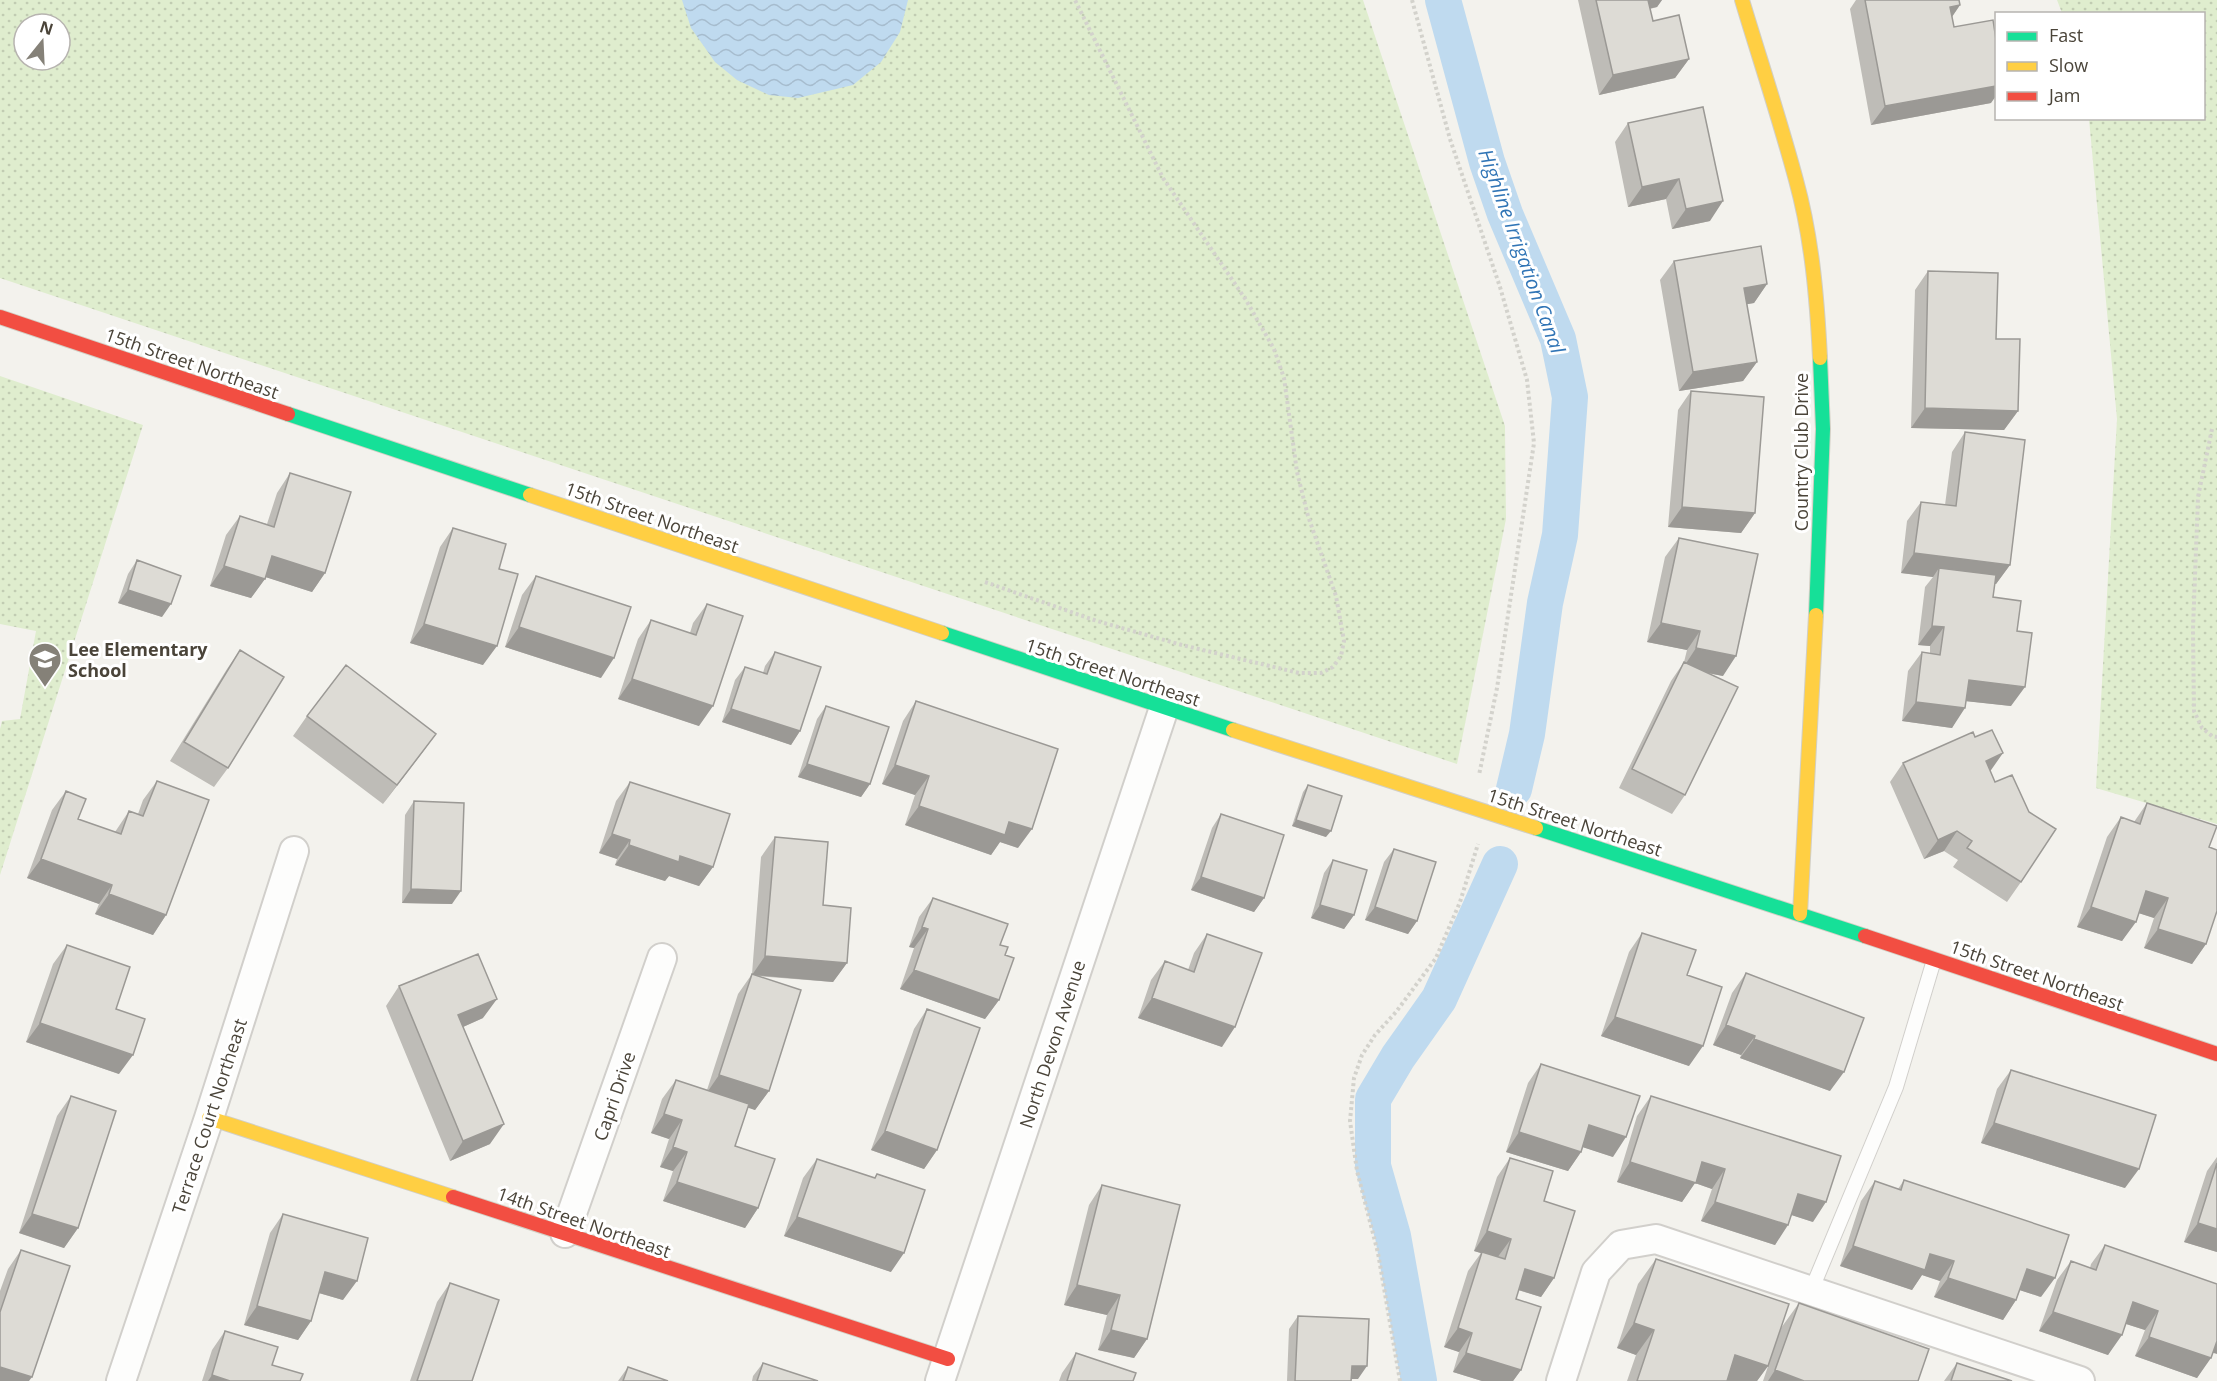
<svg xmlns="http://www.w3.org/2000/svg" width="2217" height="1381" font-family="'Open Sans',sans-serif">
<style>
.grass{fill:url(#grass-dots);fill-rule:evenodd}
.water{fill:url(#water-waves)}
.lines{fill:none;stroke-linecap:round;stroke-linejoin:round}
.canal{stroke:#bfdaef;stroke-width:36}
.lane-casing{stroke:#d1cfcb;stroke-width:16}
.street-casing{stroke:#d1cfcb;stroke-width:32}
.fast-casing{stroke:#d2cfc4;stroke-width:16}
.slow-casing{stroke:#d2cfc4;stroke-width:16}
.jam-casing{stroke:#d2cfc4;stroke-width:16}
.path{stroke:#d3d2cc;stroke-width:4;stroke-dasharray:3 3;stroke-linecap:butt}
.lane{stroke:#fdfdfc;stroke-width:14}
.street{stroke:#fdfdfc;stroke-width:28}
.fast{stroke:#16e098;stroke-width:14}
.slow{stroke:#ffcf43;stroke-width:14}
.jam{stroke:#f24e42;stroke-width:14}
.wall{fill:#bebcb7}
.shaded-wall{fill:#9b9995}
.building{fill:#dddbd5;stroke:#9b9995;stroke-width:1.5}
.labels{text-anchor:middle;dominant-baseline:central;stroke-width:6;stroke-linejoin:round;paint-order:stroke}
.street-label{font-size:18px;fill:#4a4439;stroke:#fff}
.poi-label{font-size:18px;font-weight:bold;fill:#4a4439;stroke:#fff;text-anchor:start}
.water-label{font-size:20px;font-style:italic;fill:#3175b6;stroke:#fff}
</style>
<defs>
<pattern id="grass-dots" width="8" height="8" patternUnits="userSpaceOnUse" patternTransform="scale(1.5)"><rect width="8" height="8" fill="#dfedce"/><path d="M2 2h.1M6 6h.1" fill="none" stroke="#c1ccb2" stroke-width="1.8" stroke-linecap="round"/></pattern>
<pattern id="water-waves" width="16" height="10" patternUnits="userSpaceOnUse" patternTransform="scale(1.5)"><rect width="16" height="10" fill="#bfdaef"/><path d="M0 5q4-4 8 0t8 0" fill="none" stroke="#a6bcce"/></pattern>
</defs>
<rect width="100%" height="100%" fill="#f3f2ed"/>
<!-- grass -->
<path class="grass" d="M0,0H1363L1505,426L1506,519L1457,764L0,278ZM24,24H60V60H24Z
M2057,0H2217V824L2096,788L2117,419L2089,119L2204,118V14L2062,13Z
M0,376L143,425L0,875V729L2,721L20,719L36,631L0,624Z"/>
<!-- water -->
<path class="water" d="M682,0H908L900,32L881,62L853,85L798,98L769,95L737,80L715,62L691,28Z"/>
<g class="lines">
<!-- canal -->
<path class="canal" d="M1443,0L1487,162L1505,214L1558,339L1570,397L1560,535L1545,603L1527,734L1514,789
M1419,1381L1393,1236L1373,1166V1099L1398,1057L1439,999L1500,864"/>
<!-- lane casing -->
<g class="lane-casing">
<path id="lane" d="M1811,1291L1896,1087L1934,960"/>
</g>
<!-- street casing -->
<g class="street-casing">
<path id="street" d="M565,1233L662,958
M121,1381L209,1118L294,851
M940,1381L1164,708
M1561,1381L1596,1272L1621,1245L1656,1239L2080,1381"/>
</g>
<!-- fast casing -->
<g class="fast-casing">
<path id="fast" d="M288,414L530,495
M1816,615L1823,429L1820,358
M942,633L1233,730
M1536,828L1865,936"/>
</g>
<!-- slow casing -->
<g class="slow-casing">
<path id="slow" d="M1742,0C1760,60 1780,120 1796,180C1812,238 1817,298 1820,358
M530,495L942,633
M1233,730L1536,828
M1800,914L1816,615
M209,1118L453,1197"/>
</g>
<!-- jam casing -->
<g class="jam-casing">
<path id="jam" d="M0,317L288,414
M1865,936L2217,1054
M453,1197L948,1359"/>
</g>
<!-- path -->
<path class="path" d="M1412,0L1450,139L1500,287L1527,380L1534,443L1497,688L1479,775
M2212,429L2198,497L2193,629L2194,711L2202,728L2212,736L2217,737
M985,582L1097,621L1182,645L1299,673H1321L1333,667L1341,656L1344,641L1336,596L1308,516L1297,472L1284,378L1274,349L1246,300L1163,178L1075,0
M1400,1381L1378,1253L1357,1171L1350,1121L1354,1078L1362,1055L1375,1035L1396,1012L1436,958L1460,902L1478,844"/>
<!-- lane -->
<use href="#lane" class="lane"/>
<!-- street -->
<use href="#street" class="street"/>
<!-- fast -->
<use href="#fast" class="fast"/>
<!-- slow -->
<use href="#slow" class="slow"/>
<!-- jam -->
<use href="#jam" class="jam"/>
</g>
<!-- wall -->
<path class="wall" d="M1578,0H1662L1657,7L1650,9L1653,21L1689,59L1675,78L1599,95Z
M1856,0H1959L1960,5L1952,17L1954,27L1991,103L1871,125L1850,9Z
M1703,107L1710,221L1672,229L1666,199L1628,207L1615,142L1628,123Z
M1674,261L1767,284L1754,303L1747,304L1757,362L1743,381L1679,391L1660,280Z
M1928,271L1996,339L2018,411L2004,430L1911,428L1915,290Z
M1691,391L1755,513L1741,533L1668,527L1678,410Z
M1965,432L2010,565L1996,584H1995L1993,597L2017,631L2011,706L1966,701L1952,728L1902,721L1908,671L1922,652L1930,653V646L1918,645L1925,587L1933,577L1901,573L1907,521L1921,502L1945,505L1952,452Z
M290,473L325,573L312,592L266,577L251,598L210,586L226,535L240,516L267,524L277,493Z
M453,528L499,569L483,665L410,643L440,547Z
M1679,538L1723,676L1707,673L1685,795L1672,814L1619,788L1671,681L1684,662L1687,650L1647,642L1665,557Z
M137,560L162,617L118,603L128,574Z
M536,576L601,678L505,647L522,595Z
M707,604L699,726L618,699L638,639L651,620L690,633L693,623Z
M240,650L228,768L214,787L170,761L227,669Z
M775,652L800,731L791,745L722,722L735,680L745,667L763,673L765,666Z
M916,701L1018,848L1000,842L991,855L905,825L915,795L882,784L903,721Z
M826,706L870,784L861,797L798,777L817,719Z
M307,716L436,734L383,804L293,736Z
M1903,763L1990,771L2021,882L2007,902L1953,867L1958,860L1944,851L1924,859L1890,782Z
M157,781L166,915L153,935L95,914L99,904L27,878L52,810L66,791L78,819L115,832L129,811L138,814L143,800Z
M630,782L713,867L699,886L669,876L665,881L615,865L617,859L599,853L616,801Z
M1308,785L1326,837L1292,826L1303,792Z
M414,801L452,904L402,903L405,815Z
M2147,803L2209,847L2206,944L2192,964L2144,948L2154,918L2139,913L2122,941L2077,927L2107,837L2121,817L2134,822Z
M1221,814L1264,898L1254,912L1191,890L1212,828Z
M775,837L823,905L847,963L833,982L757,976L769,1091L755,1110L748,1107L735,1146L758,1208L745,1228L663,1201L673,1171L660,1167L669,1139L651,1133L662,1099L676,1080L707,1090L738,994L752,974L761,857Z
M1394,849L1417,921L1408,934L1365,920L1384,862Z
M1333,860L1354,915L1344,929L1311,918L1324,873Z
M933,898L1000,945L999,1000L985,1019L900,989L914,948L909,947L919,917Z
M1642,933L1687,975L1689,1066L1601,1036L1629,952Z
M1207,934L1222,1047L1138,1018L1151,980L1165,961L1188,970L1194,953Z
M67,945L116,1009L119,1074L26,1042L53,964Z
M1746,973L1830,1091L1740,1058L1741,1055L1713,1045L1732,993Z
M399,986L483,1018L463,1027L490,1144L450,1161L386,1006Z
M927,1009L937,1150L924,1169L871,1150L914,1029Z
M1541,1064L1613,1157L1583,1147L1581,1152L1568,1171L1506,1152L1528,1083Z
M2011,1070L2125,1188L1981,1143L1997,1089Z
M71,1096L78,1228L64,1248L19,1233L57,1116Z
M1651,1096L1813,1222L1792,1215L1775,1245L1701,1221L1712,1189L1695,1183L1682,1202L1617,1182L1637,1116Z
M2217,1157V1252L2184,1242L2207,1171Z
M1510,1158L1544,1201L1554,1278L1541,1297L1518,1290L1516,1299L1521,1370L1513,1381H1482L1453,1372L1459,1352L1444,1347L1468,1271L1481,1253L1474,1251L1497,1177Z
M817,1159L874,1178L877,1174L891,1272L784,1236L803,1178Z
M1904,1180L2041,1297L2020,1290L2016,1300L2003,1320L1934,1297L1940,1281L1922,1275L1912,1290L1840,1266L1861,1201L1875,1181L1898,1189Z
M1102,1185L1147,1339L1134,1358L1098,1350L1107,1315L1064,1305L1089,1205Z
M283,1214L343,1300L319,1293L311,1321L298,1340L244,1325L270,1233Z
M2105,1245L2213,1353L2197,1378L2135,1356L2145,1330L2126,1324L2108,1355L2039,1331L2057,1280L2071,1261L2090,1268L2091,1264Z
M21,1250L0,1381V1291L8,1269Z
M1656,1259L1768,1366L1757,1381H1627L1636,1355L1617,1348L1638,1284Z
M450,1283L472,1381H410L437,1302Z
M1799,1303L1918,1381H1763L1781,1328Z
M1298,1316L1358,1379H1352L1351,1381H1287L1289,1329Z
M225,1331L272,1365L300,1381H202L212,1350Z
M1076,1353L1133,1381H1059L1062,1373Z
M763,1363L818,1381H752L753,1376Z
M1957,1363L2012,1381H1944Z
M628,1367L668,1381H618Z"/>
<!-- shaded-wall -->
<path class="shaded-wall" d="M1641,0H1662L1657,7L1633,12Z
M1960,5L1947,24L1950,7Z
M1689,59L1675,78L1599,95L1613,75Z
M1996,86V96L1991,103L1871,125L1885,106Z
M1679,179L1666,199L1628,207L1642,187Z
M1723,201L1710,221L1672,229L1686,209Z
M1767,284L1754,303L1731,307L1744,288Z
M1757,362L1743,381L1679,391L1693,372Z
M1925,408L2018,411L2004,430L1911,428Z
M1682,507L1755,513L1741,533L1668,527Z
M1914,553L2010,565L1996,584L1938,577L1939,568L1933,577L1901,573Z
M272,556L325,573L312,592L259,575Z
M224,566L265,579L251,598L210,586Z
M128,590L171,604L162,617L118,603Z
M1661,623L1700,631L1687,650L1647,642Z
M424,624L497,646L483,665L410,643Z
M1932,626L1944,627L1930,646L1918,645Z
M519,627L614,658L601,678L505,647Z
M1696,648L1736,656L1723,676L1683,668Z
M632,679L713,706L699,726L618,699Z
M1969,680L2025,687L2011,706L1955,700Z
M1916,702L1965,708L1952,728L1902,721Z
M731,709L800,731L791,745L722,722Z
M436,734L422,753L383,804L397,785Z
M2003,753L1989,773L1986,761Z
M807,764L870,784L861,797L798,777Z
M895,765L929,776L915,795L882,784Z
M919,806L1009,822L1032,829L1018,848L1000,842L991,855L905,825Z
M1296,820L1331,831L1326,837L1292,826Z
M1957,831L1944,851L1924,859L1938,840Z
M612,834L630,840L617,859L599,853Z
M629,845L680,856L713,867L699,886L669,876L665,881L615,865Z
M41,859L112,885L99,904L27,878Z
M1201,877L1264,898L1254,912L1191,890Z
M411,889L461,891L452,904L402,903Z
M2146,891L2168,898L2154,918L2132,911Z
M109,894L166,915L153,935L95,914Z
M1320,905L1354,915L1344,929L1311,918Z
M1375,907L1417,921L1408,934L1365,920Z
M2091,907L2136,922L2122,941L2077,927Z
M922,927L928,929L914,948L909,947Z
M2158,929L2206,944L2192,964L2144,948Z
M765,956L847,963L833,982L752,975Z
M914,970L999,1000L985,1019L900,989Z
M1152,998L1235,1027L1222,1047L1138,1018Z
M497,999L483,1018L445,1035L458,1015Z
M1615,1017L1703,1046L1689,1066L1601,1036Z
M40,1023L133,1055L119,1074L26,1042Z
M1726,1025L1755,1036L1741,1055L1713,1045Z
M1754,1039L1844,1072L1830,1091L1740,1058Z
M719,1075L769,1091L755,1110L706,1094Z
M664,1114L682,1120L669,1139L651,1133Z
M1994,1123L2139,1169L2125,1188L1981,1143Z
M504,1124L490,1144L450,1161L463,1141Z
M1589,1125L1626,1137L1613,1157L1576,1145Z
M885,1131L937,1150L924,1169L871,1150Z
M1519,1132L1581,1152L1568,1171L1506,1152Z
M673,1147L687,1152L673,1171L660,1167Z
M1630,1162H1702L1725,1169L1712,1189L1695,1183L1682,1202L1617,1182Z
M677,1182L758,1208L745,1228L663,1201Z
M1798,1194L1826,1202L1813,1222L1785,1213Z
M1715,1202L1788,1225L1775,1245L1701,1221Z
M32,1214L78,1228L64,1248L19,1233Z
M797,1217L904,1253L891,1272L784,1236Z
M2198,1223L2217,1229V1252L2184,1242Z
M1487,1231L1511,1239L1497,1258L1474,1251Z
M1853,1246L1930,1254L1954,1261L1940,1281L1922,1275L1912,1290L1840,1266Z
M1525,1269L1554,1278L1541,1297L1512,1288Z
M2027,1269L2055,1278L2041,1297L2013,1288Z
M325,1272L357,1281L343,1300L312,1291Z
M1948,1278L2016,1300L2003,1320L1934,1297Z
M1077,1285L1120,1295L1107,1315L1064,1305Z
M2133,1302L2158,1311L2145,1330L2120,1322Z
M257,1306L311,1321L298,1340L244,1325Z
M2053,1312L2122,1335L2108,1355L2039,1331Z
M1634,1323L1654,1330L1636,1355L1617,1348Z
M1458,1328L1472,1333L1459,1352L1444,1347Z
M1111,1330L1147,1339L1134,1358L1098,1350Z
M2217,1336V1354L2207,1351Z
M2149,1337L2211,1358L2197,1378L2135,1356Z
M1466,1353L1521,1370L1513,1381H1482L1453,1372Z
M1735,1355L1768,1366L1757,1381H1721Z
M1352,1366H1367L1358,1379H1343Z
M0,1367L32,1377L29,1381H0Z
M1775,1370L1805,1381H1768Z
M212,1375L230,1381H208Z"/>
<!-- building -->
<path class="building" d="M1596,0H1648L1653,21L1679,15L1689,59L1613,75Z
M1865,0H1959L1960,5L1950,7L1954,27L1993,20L1996,40V86L1885,106Z
M1703,107L1723,201L1686,209L1679,179L1642,187L1628,123Z
M1761,246L1767,284L1744,288L1757,362L1693,372L1674,261Z
M1928,271L1998,273L1996,339H2020L2018,411L1925,408Z
M1691,391L1764,397L1755,513L1682,507Z
M1965,432L2025,440L2010,565L1914,553L1921,502L1956,506Z
M290,473L351,492L325,573L272,556L265,579L224,566L240,516L274,527Z
M453,528L506,544L499,569L518,574L497,646L424,624Z
M1679,538L1758,554L1736,656L1696,648L1700,631L1661,623Z
M137,560L181,576L171,604L128,590Z
M1939,568L1996,575L1993,597L2021,601L2017,631L2032,633L2025,687L1969,680L1965,708L1916,702L1922,652L1940,655L1944,627L1932,626Z
M536,576L631,607L614,658L519,627Z
M707,604L743,616L713,706L632,679L651,620L696,635Z
M240,650L284,677L228,768L184,742Z
M775,652L821,667L800,731L731,709L745,667L767,674Z
M1684,662L1738,687L1685,795L1632,769Z
M346,665L436,734L397,785L307,716Z
M916,701L1058,749L1032,829L1009,822L1005,835L919,806L929,776L895,765Z
M826,706L889,727L870,784L807,764Z
M1992,730L2003,753L1986,761L1995,782L2012,775L2029,812L2056,829L2021,882L1967,848L1972,841L1957,831L1938,840L1903,763L1973,732L1975,737Z
M157,781L209,800L166,915L109,894L112,885L41,859L66,791L86,799L78,819L121,834L129,811L143,816Z
M630,782L730,814L713,867L680,856L679,862L629,845L630,840L612,834Z
M1308,785L1342,796L1331,831L1296,820Z
M414,801L464,803L461,891L411,889Z
M2147,803L2217,826L2209,847L2217,850V911L2206,944L2158,929L2168,898L2146,891L2136,922L2091,907L2121,817L2140,824Z
M1221,814L1284,835L1264,898L1201,877Z
M775,837L828,842L823,905L851,908L847,963L765,956Z
M1394,849L1436,862L1417,921L1375,907Z
M1333,860L1367,870L1354,915L1320,905Z
M933,898L1008,924L1000,945L1008,947L1005,955L1014,958L999,1000L914,970L928,929L922,927Z
M1642,933L1696,950L1687,975L1722,987L1703,1046L1615,1017Z
M1207,934L1262,953L1235,1027L1152,998L1165,961L1194,972Z
M67,945L130,967L116,1009L145,1019L133,1055L40,1023Z
M478,954L497,999L458,1015L504,1124L463,1141L399,986Z
M1746,973L1864,1018L1844,1072L1754,1039L1755,1036L1726,1025Z
M752,974L801,990L769,1091L719,1075Z
M927,1009L980,1028L937,1150L885,1131Z
M1541,1064L1640,1096L1626,1137L1589,1125L1581,1152L1519,1132Z
M2011,1070L2156,1115L2139,1169L1994,1123Z
M676,1080L749,1104L735,1146L775,1159L758,1208L677,1182L687,1152L673,1147L682,1120L664,1114Z
M71,1096L116,1111L78,1228L32,1214Z
M1651,1096L1841,1156L1826,1202L1798,1194L1788,1225L1715,1202L1725,1169L1702,1162L1696,1183L1630,1162Z
M1510,1158L1553,1171L1544,1201L1575,1211L1554,1278L1525,1269L1516,1299L1541,1307L1521,1370L1466,1353L1472,1333L1458,1328L1482,1252L1505,1259L1511,1239L1487,1231Z
M817,1159L875,1178L877,1174L925,1190L904,1253L797,1217Z
M2217,1163V1229L2198,1223Z
M1904,1180L2069,1235L2055,1278L2027,1269L2016,1300L1948,1278L1954,1261L1930,1254L1925,1270L1853,1246L1875,1181L1901,1190Z
M1102,1185L1180,1205L1147,1339L1111,1330L1120,1295L1077,1285Z
M283,1214L368,1238L357,1281L325,1272L311,1321L257,1306Z
M2105,1245L2217,1284V1341L2211,1358L2149,1337L2158,1311L2133,1302L2122,1335L2053,1312L2071,1261L2096,1270Z
M21,1250L70,1266L32,1377L0,1367V1312Z
M1656,1259L1789,1304L1768,1366L1735,1355L1727,1381H1637L1654,1330L1634,1323Z
M450,1283L499,1300L472,1381H417Z
M1799,1303L1929,1349L1918,1381H1804L1775,1370Z
M1298,1316L1369,1319L1367,1366H1352L1351,1381H1295Z
M225,1331L278,1347L272,1365L303,1374L300,1381H230L212,1375Z
M1076,1353L1136,1373L1133,1381H1067Z
M763,1363L818,1381H757Z
M1957,1363L2012,1381H1951Z
M628,1367L668,1381H623Z"/>
<!-- icons -->
<defs>
<g id="school-pin" transform="scale(1.725)"><path d="M0 17L-7.5 6A9.5 9.5 0 1 1 7.5 6Z" fill="#858178" stroke="#fff"/><path d="M0-5L7-2L0 1L-7-2ZM-4 1L0 2.5L4 1V4Q0 6-4 4Z" fill="#fff"/></g>
</defs>
<g fill-rule="evenodd">
<use href="#school-pin" x="45" y="659"/>
</g>
<g class="labels">
<!-- street labels -->
<g class="street-label">
<text transform="translate(192 363) rotate(19)">15th Street Northeast</text>
<text transform="translate(1801 452) rotate(-90)">Country Club Drive</text>
<text transform="translate(652 517) rotate(19)">15th Street Northeast</text>
<text transform="translate(1113 672) rotate(18)">15th Street Northeast</text>
<text transform="translate(1575 822) rotate(18)">15th Street Northeast</text>
<text transform="translate(2037 975) rotate(19)">15th Street Northeast</text>
<text transform="translate(1052 1044) rotate(-72)">North Devon Avenue</text>
<text transform="translate(614 1096) rotate(-71)">Capri Drive</text>
<text transform="translate(209 1116) rotate(-72)">Terrace Court Northeast</text>
<text transform="translate(584 1222) rotate(19)">14th Street Northeast</text>
</g>
<!-- poi labels -->
<g class="poi-label">
<text x="68" y="649">Lee Elementary<tspan x="68" dy="21">School</tspan></text>
</g>
<!-- water labels -->
<g class="water-label">
<text transform="translate(1522 251) rotate(70)">Highline Irrigation Canal</text>
</g>
</g>
<!-- legend -->
<rect x="1995" y="12" width="210" height="108" fill="#ffffff" stroke="#b7b4b0" stroke-width="1.5"/>
<rect x="2007" y="32" width="30" height="9" fill="#16e098" stroke="#b7b4b0" stroke-width="1.5"/>
<text x="2049" y="42" font-size="18" fill="#4a4439">Fast</text>
<rect x="2007" y="62" width="30" height="9" fill="#ffcf43" stroke="#b7b4b0" stroke-width="1.5"/>
<text x="2049" y="72" font-size="18" fill="#4a4439">Slow</text>
<rect x="2007" y="92" width="30" height="9" fill="#f24e42" stroke="#b7b4b0" stroke-width="1.5"/>
<text x="2049" y="102" font-size="18" fill="#4a4439">Jam</text>
<!-- north arrow -->
<g transform="translate(42 42) rotate(18)"><circle r="28" fill="#ffffff" stroke="#b7b4b0" stroke-width="1.5"/>
<path d="M0-4.5L10 22L0 15L-10 22Z" fill="#858178"/>
<text y="-9" font-size="16" font-weight="bold" text-anchor="middle" fill="#4a4439">N</text>
</g>
</svg>
